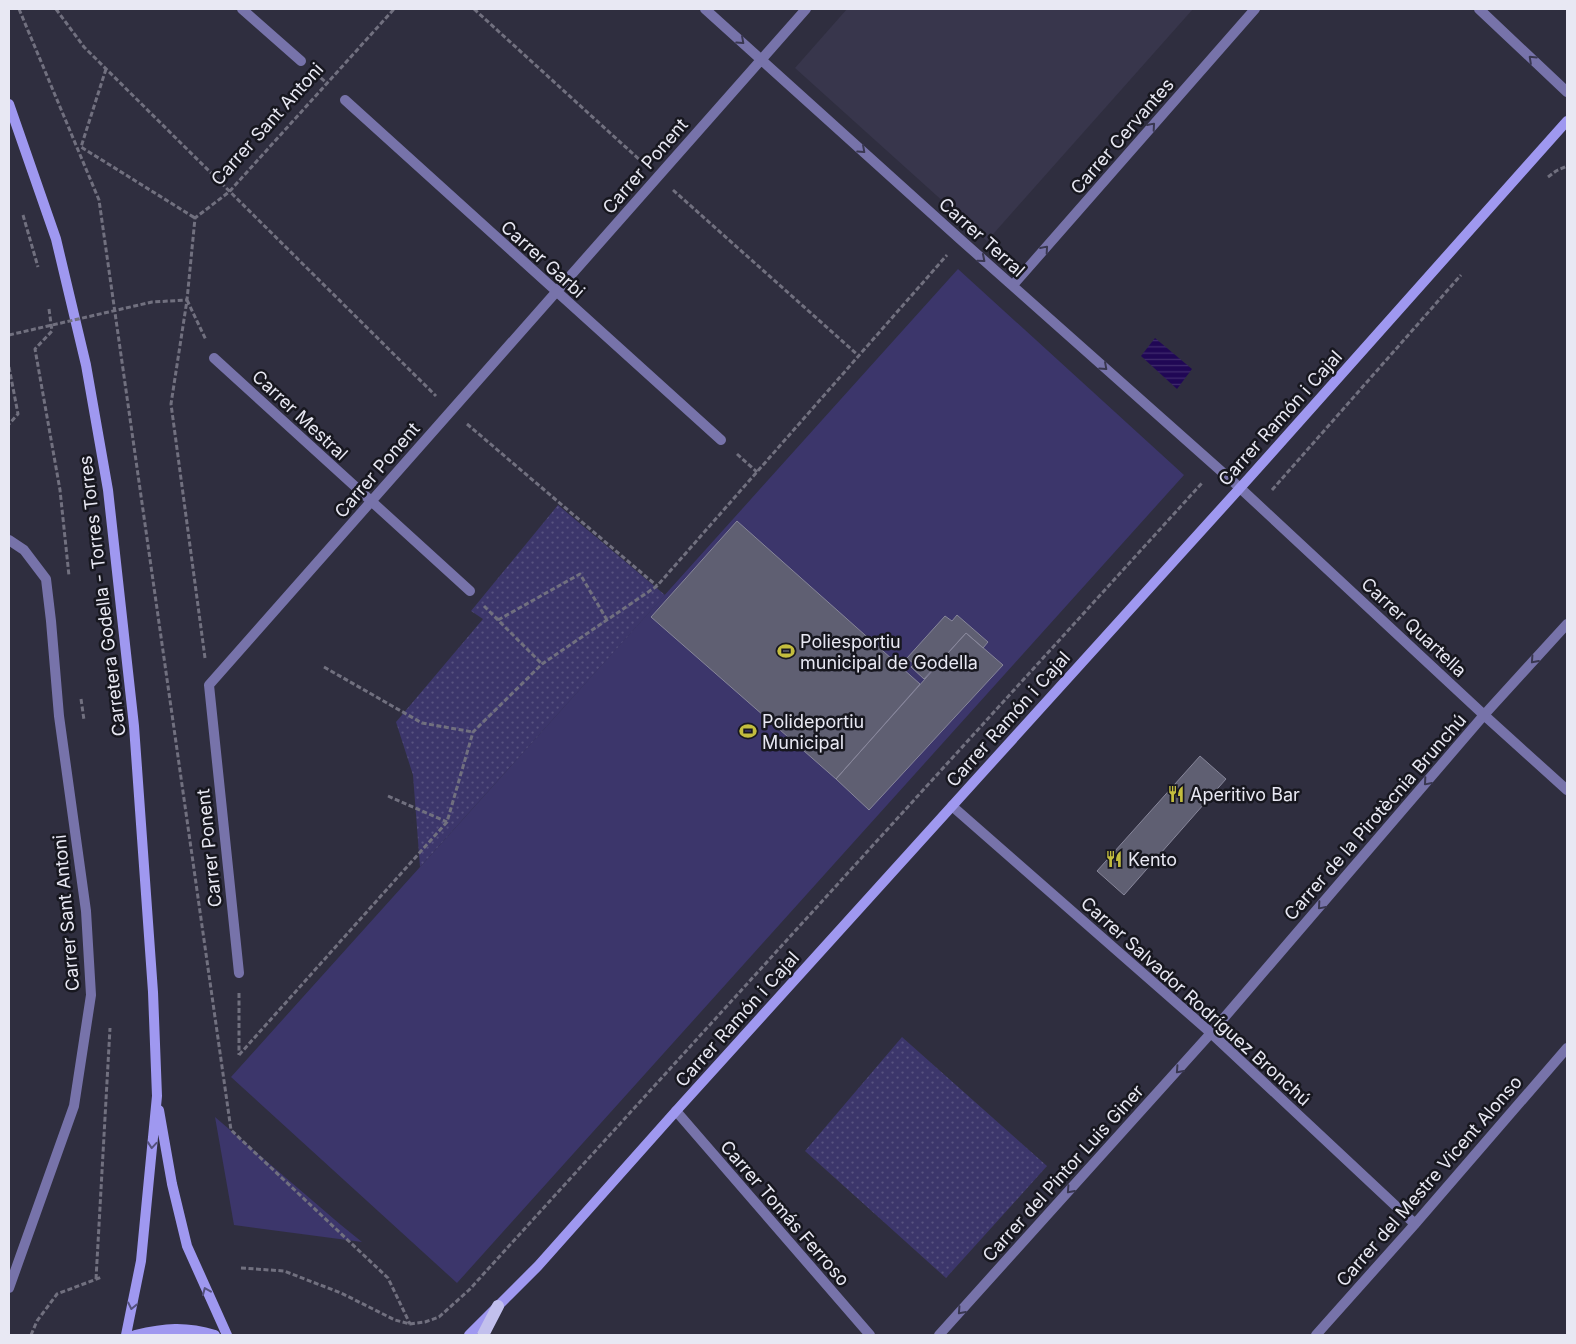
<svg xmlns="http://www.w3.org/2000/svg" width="1576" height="1344" font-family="Inter,sans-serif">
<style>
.built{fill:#38364c}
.grass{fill:#3c366b}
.park{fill:url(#park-dots)}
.water{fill:url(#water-rules)}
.building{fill:#5f5f72;stroke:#87869a}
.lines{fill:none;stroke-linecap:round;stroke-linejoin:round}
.path{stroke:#71707f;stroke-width:3;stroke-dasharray:5 2.5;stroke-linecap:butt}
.street{stroke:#7773aa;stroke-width:10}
.secondary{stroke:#9f98f0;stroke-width:10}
.primary{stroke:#c2c0ed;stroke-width:12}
.path-bridge{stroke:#71707f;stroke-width:3;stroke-dasharray:5 2.5;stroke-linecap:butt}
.oneway{stroke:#393750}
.oneway2{stroke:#54517d}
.labels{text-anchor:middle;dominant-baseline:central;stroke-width:5;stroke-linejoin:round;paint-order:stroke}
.street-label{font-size:18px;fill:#e8e8f3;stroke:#17171f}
.poi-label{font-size:18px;fill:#e8e8f3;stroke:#17171f;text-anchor:start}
</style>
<defs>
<pattern id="park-dots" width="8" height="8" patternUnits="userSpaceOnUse" patternTransform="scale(1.25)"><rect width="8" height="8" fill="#3c366b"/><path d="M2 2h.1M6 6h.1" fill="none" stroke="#585381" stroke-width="1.8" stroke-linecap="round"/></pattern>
<pattern id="water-rules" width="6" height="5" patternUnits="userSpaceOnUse" patternTransform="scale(1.25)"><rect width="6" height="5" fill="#200755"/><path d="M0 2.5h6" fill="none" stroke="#402b6e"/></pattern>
</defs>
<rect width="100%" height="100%" fill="#2f2e3f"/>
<!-- built -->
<path class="built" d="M847,9H1193L987,241L795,68Z"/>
<!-- grass -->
<path class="grass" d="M958,269L1184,475L457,1283L231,1077Z
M215,1117L341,1225L362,1242L234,1225Z"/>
<!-- park -->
<path class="park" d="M558,505L665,595L420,867L413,775L396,722L483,619L471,611Z
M902,1037L1047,1166L946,1278L805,1151Z"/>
<!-- water -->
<path class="water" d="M1155,338L1192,369L1177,389L1141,356Z"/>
<!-- building -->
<path class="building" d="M737,521L920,684L836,779L651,617Z
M957,615L988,642L983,648L966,633L924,679L911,667L914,664L907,658L945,616L952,621Z
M966,633L1003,665L869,810L836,779Z
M1200,756L1226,779L1124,895L1097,871Z"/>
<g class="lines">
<!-- path -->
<path class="path" d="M19,9L99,200L231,1130L388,1278L410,1324
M56,9L84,47L436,396
M474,9L642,162
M106,69L81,147L195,218
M315,73L328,84
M1548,177L1556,171L1567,166
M673,190L859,356
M23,215L38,267
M187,300L206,340
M49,309L52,331L35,349L60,490L69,576
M9,367L18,414L9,424
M467,424L657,586
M737,454L757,472
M1272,490L1461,275
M484,606L542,664
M498,620L580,574L607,620
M205,658L171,404L187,300L195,218L229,192L394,9
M324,667L422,723L473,732
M81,699L84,720
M388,796L447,822
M239,993V1055
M239,1055L447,822L473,732L542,664L657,586L947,255
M241,1268L284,1271L341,1293L395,1320L410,1324L425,1322L439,1317L469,1290L1202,483
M96,1279L110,1028
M31,1335L37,1321L57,1294L102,1277"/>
<!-- street -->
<path class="street" d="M242,9L301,61
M705,9L961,240L1239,487L1484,715L1567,790
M1479,9L1567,92
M345,100L721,440
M1013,285L1255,9
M214,358L470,591
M9,540L24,550L46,579L51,621L59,716L86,911L91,995L74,1106L9,1288
M952,806L1211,1033L1415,1224
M239,973L209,685L806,9
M676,1111L870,1335
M939,1335L1211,1033L1484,715L1567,624
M1316,1335L1415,1224L1567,1048"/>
<!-- secondary -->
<path class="secondary" d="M9,104L56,239L86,365L108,490L134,726L153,992L157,1096L141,1261L126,1335
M159,1110L172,1184L187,1246L227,1335
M135,1335C165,1328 185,1326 215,1335
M469,1335L538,1266L676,1111L1249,478L1567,121"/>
<!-- primary -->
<path class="primary" d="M483,1335L498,1306"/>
<!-- path-bridge -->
<path class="path-bridge" d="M9,335L152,302L187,300"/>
</g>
<!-- one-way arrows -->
<defs><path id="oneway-chevron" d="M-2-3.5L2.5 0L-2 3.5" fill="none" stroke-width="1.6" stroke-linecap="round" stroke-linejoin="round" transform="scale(1.25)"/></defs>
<g class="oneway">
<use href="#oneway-chevron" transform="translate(741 41) rotate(42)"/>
<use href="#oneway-chevron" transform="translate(1532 59) rotate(-137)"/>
<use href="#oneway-chevron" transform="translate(1152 126) rotate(-49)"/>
<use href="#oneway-chevron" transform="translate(862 150) rotate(42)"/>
<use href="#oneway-chevron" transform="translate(1045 249) rotate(-49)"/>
<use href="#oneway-chevron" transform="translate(982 259) rotate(41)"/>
<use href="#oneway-chevron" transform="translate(1104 367) rotate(42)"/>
<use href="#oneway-chevron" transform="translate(1534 660) rotate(132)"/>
<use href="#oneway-chevron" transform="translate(1427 782) rotate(131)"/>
<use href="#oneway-chevron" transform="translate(1321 906) rotate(131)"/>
<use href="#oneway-chevron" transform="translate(1179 1070) rotate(132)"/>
<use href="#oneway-chevron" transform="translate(1070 1190) rotate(132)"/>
<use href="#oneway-chevron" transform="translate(961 1311) rotate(132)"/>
</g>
<g class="oneway2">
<use href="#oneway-chevron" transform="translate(152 1145) rotate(95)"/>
<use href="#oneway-chevron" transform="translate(206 1291) rotate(-113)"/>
<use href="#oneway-chevron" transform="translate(132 1306) rotate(102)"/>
</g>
<!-- icons -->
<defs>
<g id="stadium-bare" transform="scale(1.35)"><path d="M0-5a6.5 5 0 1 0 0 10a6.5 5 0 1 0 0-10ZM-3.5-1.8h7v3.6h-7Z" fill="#c3bd3e" stroke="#17171f" stroke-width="2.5" paint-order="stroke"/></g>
<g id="restaurant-bare" transform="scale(1.35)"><path d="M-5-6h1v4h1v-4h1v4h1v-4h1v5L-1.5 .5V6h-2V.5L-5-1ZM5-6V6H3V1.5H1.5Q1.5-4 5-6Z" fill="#c3bd3e" stroke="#17171f" stroke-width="2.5" paint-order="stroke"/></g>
</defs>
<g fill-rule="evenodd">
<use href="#stadium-bare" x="786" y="651"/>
<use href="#stadium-bare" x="748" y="731"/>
<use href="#restaurant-bare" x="1176" y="794"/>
<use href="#restaurant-bare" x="1114" y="859"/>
</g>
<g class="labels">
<!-- street labels -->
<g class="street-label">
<text transform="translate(267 124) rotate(-48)">Carrer Sant Antoni</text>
<text transform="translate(1122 136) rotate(-49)">Carrer Cervantes</text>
<text transform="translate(645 166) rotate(-49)">Carrer Ponent</text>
<text transform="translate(982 237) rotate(42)">Carrer Terral</text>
<text transform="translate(543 259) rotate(42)">Carrer Garbi</text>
<text transform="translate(300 415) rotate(43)">Carrer Mestral</text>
<text transform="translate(1280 418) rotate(-48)">Carrer Ramón i Cajal</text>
<text transform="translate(377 470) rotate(-49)">Carrer Ponent</text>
<text transform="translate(102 596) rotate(-97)">Carretera Godella - Torres Torres</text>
<text transform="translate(1414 627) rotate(43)">Carrer Quartella</text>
<text transform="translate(1008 719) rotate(-48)">Carrer Ramón i Cajal</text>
<text transform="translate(1375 817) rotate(-49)">Carrer de la Pirotècnia Brunchú</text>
<text transform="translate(209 848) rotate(-96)">Carrer Ponent</text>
<text transform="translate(66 913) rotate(-95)">Carrer Sant Antoni</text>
<text transform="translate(1196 1001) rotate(42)">Carrer Salvador Rodríguez Bronchú</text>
<text transform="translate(737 1019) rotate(-48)">Carrer Ramón i Cajal</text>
<text transform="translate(1063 1173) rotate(-48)">Carrer del Pintor Luis Giner</text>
<text transform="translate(1429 1181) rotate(-49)">Carrer del Mestre Vicent Alonso</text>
<text transform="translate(785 1213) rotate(49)">Carrer Tomás Ferroso</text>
</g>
<!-- poi labels -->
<g class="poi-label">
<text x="800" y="641">Poliesportiu<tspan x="800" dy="21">municipal de Godella</tspan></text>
<text x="762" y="721">Polideportiu<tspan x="762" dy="21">Municipal</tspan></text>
<text x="1190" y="794">Aperitivo Bar</text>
<text x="1128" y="859">Kento</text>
</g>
</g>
<!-- border -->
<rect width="1576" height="1344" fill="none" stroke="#e8e8f3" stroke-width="20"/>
</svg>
